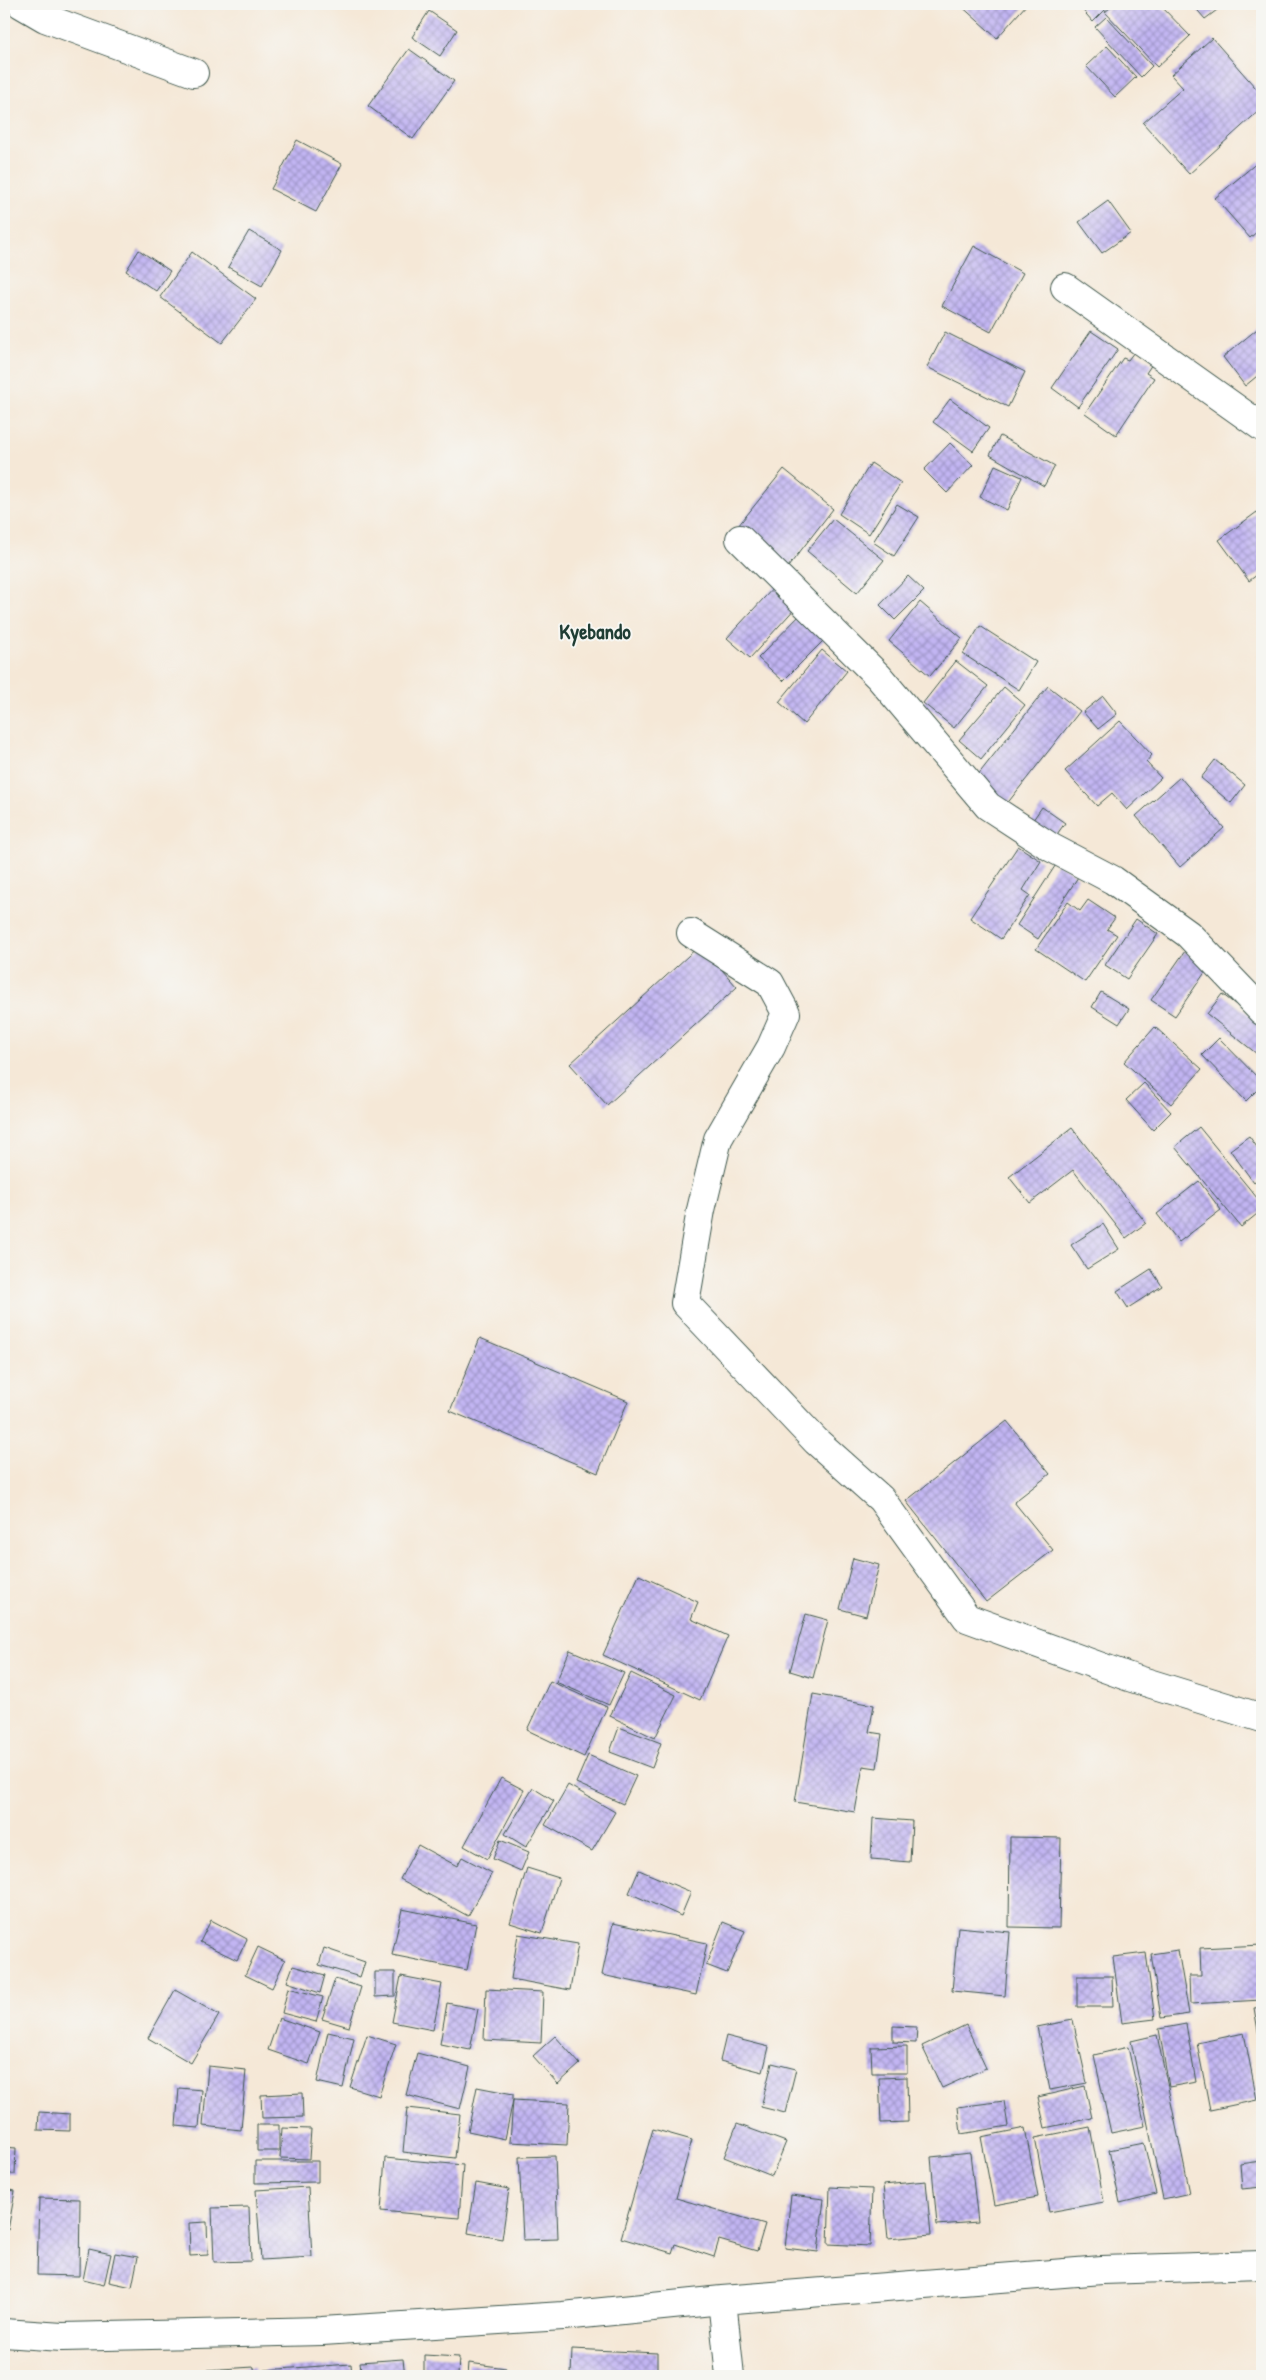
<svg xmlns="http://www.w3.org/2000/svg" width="1266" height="2380" font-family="'Patrick Hand',sans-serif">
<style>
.building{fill:url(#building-cross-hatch)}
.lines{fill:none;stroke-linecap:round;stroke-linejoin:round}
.minor-casing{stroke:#3f574c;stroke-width:30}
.minor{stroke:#fff;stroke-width:28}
.labels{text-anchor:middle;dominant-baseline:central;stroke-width:4;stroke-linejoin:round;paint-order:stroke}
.quarter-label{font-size:21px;font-weight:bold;fill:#1f3d34;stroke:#f6f6f2}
</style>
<defs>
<pattern id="building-cross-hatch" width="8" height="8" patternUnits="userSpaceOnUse" patternTransform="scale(1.25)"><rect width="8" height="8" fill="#c2b5f3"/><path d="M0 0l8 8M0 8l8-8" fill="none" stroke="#9d94c6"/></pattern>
</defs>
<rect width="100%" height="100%" fill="#f6f6f2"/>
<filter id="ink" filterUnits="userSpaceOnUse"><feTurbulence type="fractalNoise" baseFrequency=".02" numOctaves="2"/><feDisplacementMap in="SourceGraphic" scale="10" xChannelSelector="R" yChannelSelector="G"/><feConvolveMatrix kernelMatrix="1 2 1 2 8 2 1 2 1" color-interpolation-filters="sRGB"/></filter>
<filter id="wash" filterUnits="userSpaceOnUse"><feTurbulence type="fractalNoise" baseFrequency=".0096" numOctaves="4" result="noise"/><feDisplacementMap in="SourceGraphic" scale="20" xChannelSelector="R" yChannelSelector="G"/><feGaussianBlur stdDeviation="1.12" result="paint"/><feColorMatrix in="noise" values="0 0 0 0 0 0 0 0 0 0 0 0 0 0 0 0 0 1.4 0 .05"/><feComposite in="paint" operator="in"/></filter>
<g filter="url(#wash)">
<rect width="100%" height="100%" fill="#f5e8d7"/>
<g id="blocks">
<!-- building -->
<path class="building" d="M959,4H1027L997,38Z
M1083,4H1111L1093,22L1080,7Z
M1115,4H1159L1190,36L1157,67L1105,12Z
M1192,4H1225L1205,19Z
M429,11L457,30L440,56L412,37Z
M1106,17L1152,66L1141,77L1095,27Z
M1212,38L1262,95V108L1189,174L1143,123L1183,88L1171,75Z
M1107,46L1136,77L1115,97L1086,66Z
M409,49L454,81L413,139L368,106Z
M297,140L342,164L316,212L271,189Z
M1259,161L1262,165V227L1250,238L1215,198Z
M1108,201L1131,233L1102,253L1079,222Z
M249,231L282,250L262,286L228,267Z
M974,246L1023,273L991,332L942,306Z
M139,250L170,271L156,291L126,271Z
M192,252L256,299L222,343L160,297Z
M1262,325V372L1245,386L1223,357Z
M1091,331L1118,349L1078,407L1052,388Z
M945,332L1025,372L1008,407L927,367Z
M1134,352L1152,364L1146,373L1154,378L1116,435L1085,413L1123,358L1128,360Z
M950,399L989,428L973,451L933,422Z
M1000,436L1055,466L1044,486L990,455Z
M950,443L973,465L947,493L924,470Z
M871,463L901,483L869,534L839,514Z
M995,465L1022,477L1007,510L980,497Z
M784,469L833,509L788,567L738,526Z
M897,504L919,517L894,556L873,542Z
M1257,512L1262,519V571L1249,581L1219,540Z
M833,519L884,560L857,593L807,551Z
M908,576L924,591L895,620L880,605Z
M776,585L798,605L750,658L727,638Z
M920,602L962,638L930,676L889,641Z
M805,610L830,634L783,681L758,658Z
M980,626L1036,662L1019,690L963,654Z
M822,650L847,671L804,724L779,702Z
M956,661L988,686L954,728L923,703Z
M1048,686L1080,711L1006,805L974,780Z
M1004,687L1025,705L981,759L959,740Z
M1103,696L1117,714L1098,729L1083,712Z
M1120,721L1152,755L1146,762L1161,778L1127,810L1112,793L1097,806L1065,771Z
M1215,760L1245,785L1231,803L1201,778Z
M1180,777L1224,828L1180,867L1136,816Z
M1042,807L1065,823L1050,844L1028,827Z
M1018,846L1041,861L1023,890L1030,895L1001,939L970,918Z
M1057,863L1078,877L1038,939L1017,925Z
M1088,900L1115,918L1107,929L1117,935L1085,982L1036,949L1068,902L1080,911Z
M1136,919L1158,934L1127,979L1105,965Z
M700,945L737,987L607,1105L570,1064Z
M1185,951L1208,968L1175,1016L1151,1000Z
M1101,992L1129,1009L1119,1024L1092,1007Z
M1222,994L1262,1025V1047L1257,1054L1207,1014Z
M1155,1027L1202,1069L1171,1104L1124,1062Z
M1219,1038L1262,1082V1085L1246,1101L1202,1055Z
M1144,1083L1171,1112L1153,1130L1126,1100Z
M1199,1127L1262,1204V1210L1241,1227L1175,1147Z
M1072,1128L1146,1223L1126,1238L1073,1170L1030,1203L1009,1177Z
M1249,1136L1262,1154V1177L1254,1183L1230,1150Z
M1199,1181L1221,1210L1179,1242L1157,1214Z
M1103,1224L1119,1249L1087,1269L1071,1245Z
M1151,1269L1162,1286L1128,1308L1117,1291Z
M480,1338L628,1401L598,1473L450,1411Z
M1007,1421L1050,1474L1014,1502L1053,1550L986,1602L906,1501Z
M853,1558L879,1565L866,1616L840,1609Z
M639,1575L698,1602L691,1619L728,1636L700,1700L603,1655Z
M806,1614L828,1620L813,1678L790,1671Z
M570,1650L624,1673L609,1705L556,1682Z
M631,1673L676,1695L655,1738L610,1716Z
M550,1681L607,1707L584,1757L527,1730Z
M813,1694L874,1705L869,1732L882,1734L877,1768L863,1766L855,1812L795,1802Z
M619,1727L661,1743L652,1768L610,1752Z
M588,1755L636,1776L623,1804L576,1783Z
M501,1778L524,1790L487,1859L464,1846Z
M568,1785L615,1812L592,1851L545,1825Z
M533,1788L554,1801L526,1847L505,1834Z
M873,1818L912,1821L910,1862L871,1859Z
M1010,1837L1061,1838L1059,1928L1009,1927Z
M500,1840L529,1852L521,1871L493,1859Z
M418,1845L457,1866L462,1857L492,1873L468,1916L400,1879Z
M527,1868L559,1878L542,1933L510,1923Z
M639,1870L691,1892L681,1916L629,1893Z
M402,1909L476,1924L467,1970L392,1955Z
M211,1920L247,1939L237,1960L200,1942Z
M723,1922L745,1931L727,1973L706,1965Z
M613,1923L707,1943L696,1995L602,1975Z
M958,1927L1010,1932L1005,1996L952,1991Z
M518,1934L578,1944L570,1990L511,1979Z
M1262,1945V2000L1190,2004L1189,1976H1201L1200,1948Z
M258,1947L285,1960L272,1988L245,1975Z
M324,1948L365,1962L360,1977L319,1965Z
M1178,1950L1189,2014L1161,2018L1151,1954Z
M1146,1953L1155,2019L1122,2023L1113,1957Z
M293,1966L325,1975L320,1993L287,1982Z
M375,1972H395V1996L375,1997Z
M401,1976L442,1984L433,2030L392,2022Z
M1077,1976H1112L1113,2007H1077Z
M335,1979L361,1987L349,2027L322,2019Z
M288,1988L323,1997L316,2022L282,2013Z
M486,1989L543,1992L541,2043L484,2040Z
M175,1990L219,2015L191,2063L148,2038Z
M447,2003L478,2009L470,2050L440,2044Z
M1262,2007V2048H1261L1254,2008Z
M279,2018L320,2032L309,2064L268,2050Z
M1073,2020L1087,2083L1050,2090L1037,2027Z
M1186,2024L1196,2082L1169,2087L1159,2029Z
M966,2025L986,2068L942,2088L922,2046Z
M893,2026L917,2027L916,2043L893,2042Z
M328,2032L354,2038L343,2088L317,2082Z
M1244,2033L1257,2100L1210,2110L1197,2043Z
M367,2035L396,2044L379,2096L350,2087Z
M1157,2035L1190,2193L1163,2199L1131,2041Z
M555,2036L580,2064L558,2084L533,2056Z
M726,2036L769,2047L763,2072L720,2061Z
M907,2046V2073H872L871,2047Z
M1128,2047L1145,2126L1111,2133L1094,2055Z
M417,2053L470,2067L460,2109L406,2095Z
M772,2063L796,2069L785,2113L761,2107Z
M208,2066L246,2070L241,2130L203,2126Z
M907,2077L908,2122L881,2123L879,2078Z
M1085,2086L1092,2118L1045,2128L1038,2097Z
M477,2087L513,2094V2100L569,2103L567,2145L510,2142L513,2100L505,2139L468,2131Z
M179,2088L202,2090L199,2128L176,2126Z
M302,2093L303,2117L262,2118L261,2095Z
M1004,2101L1008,2126L961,2134L958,2107Z
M407,2108L460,2114L455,2158L403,2152Z
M39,2112L70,2114V2131L38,2130Z
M737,2124L786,2142L772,2176L724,2157Z
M257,2125H279V2151H257Z
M1090,2127L1104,2202L1049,2212L1035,2138Z
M282,2128L311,2129L309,2159L280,2158Z
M1025,2128L1038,2197L994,2205L981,2137Z
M653,2129L692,2140L676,2198L765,2224L757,2251L719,2240L714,2257L675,2244L672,2253L621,2238Z
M1144,2143L1156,2194L1120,2203L1109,2150Z
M4,2147L16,2148L15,2174H4Z
M970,2153L978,2222L937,2225L931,2157Z
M555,2156L558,2239L523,2240L519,2157Z
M385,2158L463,2165L459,2218L381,2211Z
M255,2161H318V2182L255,2183Z
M1262,2161V2187L1242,2189L1240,2164Z
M926,2181L931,2235L888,2239L883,2185Z
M476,2183L509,2189L502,2239L468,2233Z
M308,2187L312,2257L261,2260L256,2190Z
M830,2187L872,2189L870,2246L828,2244Z
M4,2189L15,2191L8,2230L4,2229Z
M791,2195L824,2199L818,2252L785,2248Z
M39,2198L80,2199L79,2276L37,2275Z
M249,2207L251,2261L214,2262L212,2208Z
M207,2222L208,2255L190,2256L189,2223Z
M89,2249L111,2254L104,2285L83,2280Z
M115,2253L138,2257L132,2287L109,2282Z
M572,2349L657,2353V2376H571Z
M424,2355L459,2357L458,2376H424Z
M403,2359L405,2376H362L360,2362Z
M469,2363L506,2368L505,2376H468Z
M351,2364L352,2376H264V2370Z
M254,2367L255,2376H206L205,2370Z"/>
</g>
</g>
<g filter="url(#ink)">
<use href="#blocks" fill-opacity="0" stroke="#3f574c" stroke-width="1"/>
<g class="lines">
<!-- minor casing -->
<g class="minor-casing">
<path id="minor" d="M21,4L45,18L194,73
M1065,287L1262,427
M740,539L879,677L988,806L1052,848L1113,880L1188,934L1262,1011
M691,933L770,983L786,1013L771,1047L718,1139L701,1210L685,1303L816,1441L881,1499L967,1618L1129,1677L1262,1718
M722,2300L730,2376
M4,2333L62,2337L322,2331L563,2316L722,2300L1102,2270L1262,2265"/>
</g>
<!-- minor -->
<use href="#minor" class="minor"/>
</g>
</g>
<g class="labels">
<!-- quarter labels -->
<g class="quarter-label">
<text x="595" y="631">Kyebando</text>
</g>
</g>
<!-- margin -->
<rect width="1266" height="2380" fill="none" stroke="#f6f6f2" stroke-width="20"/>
</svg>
